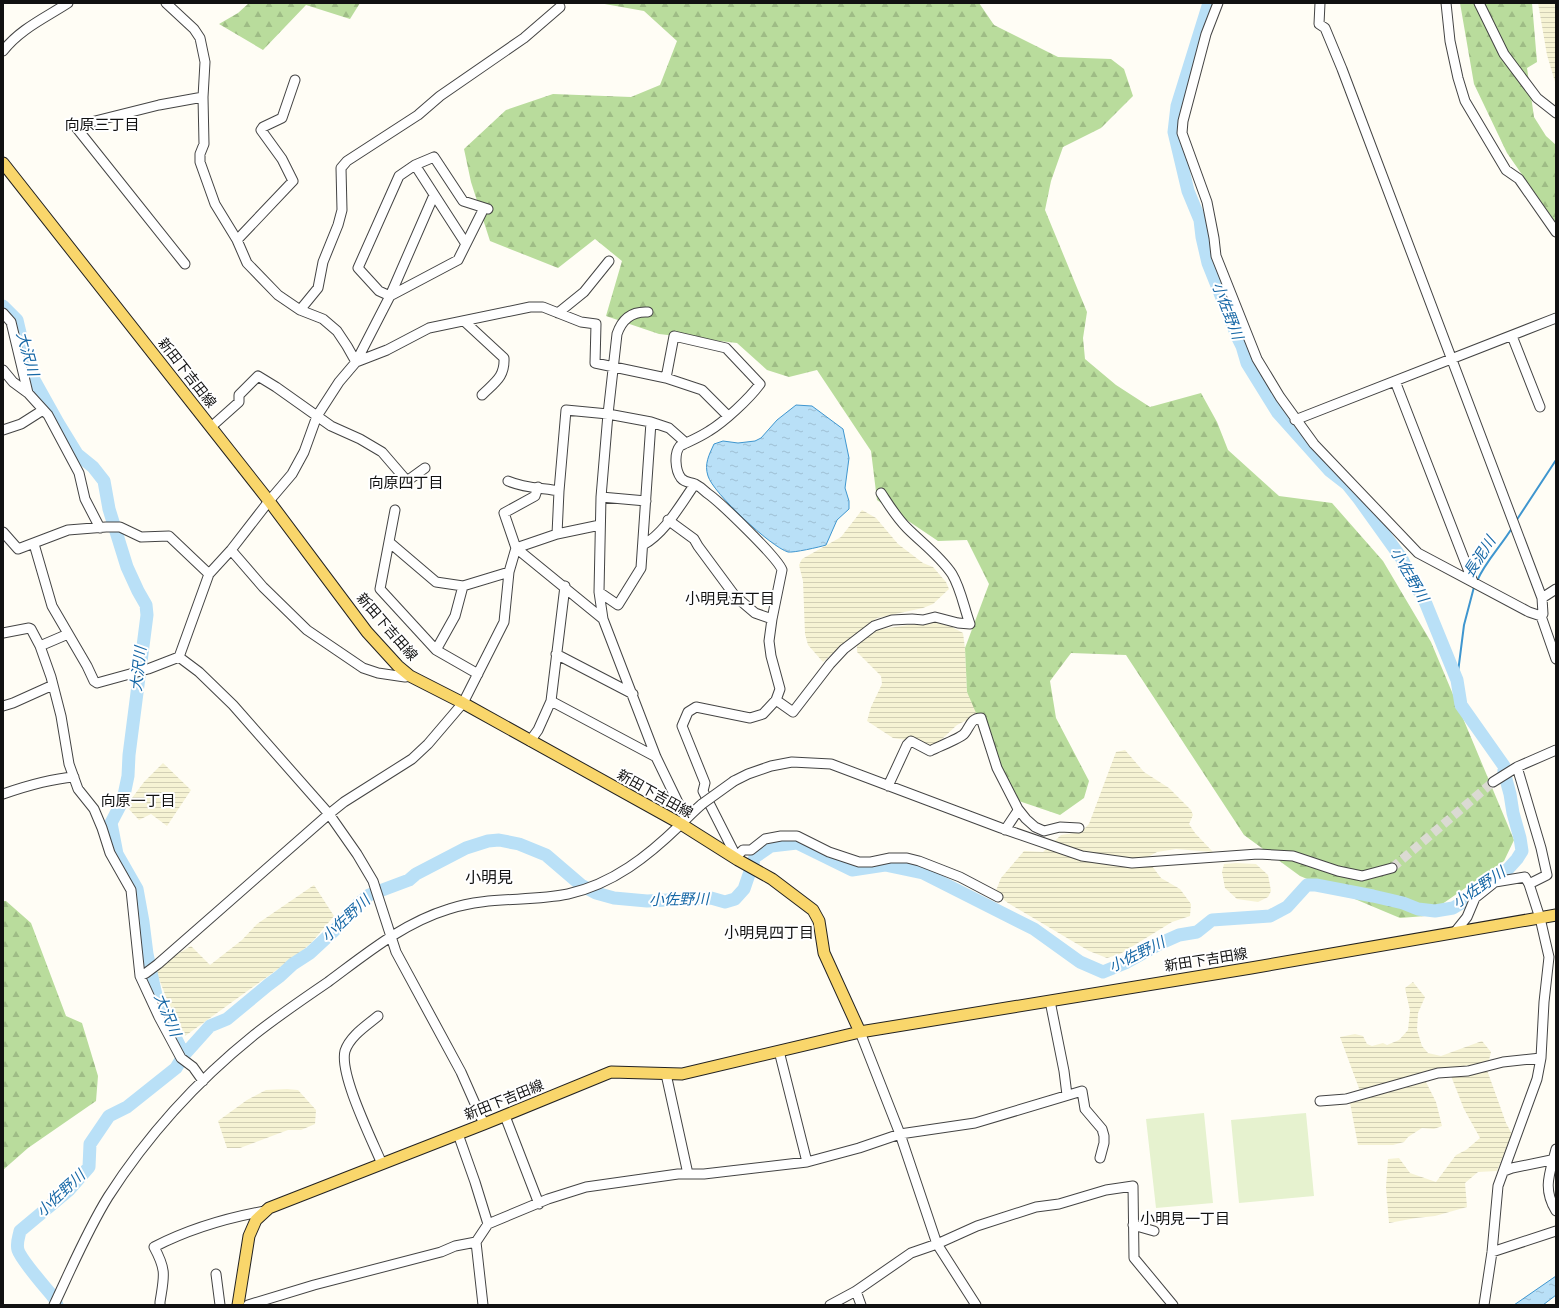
<svg xmlns="http://www.w3.org/2000/svg" width="1559" height="1308" font-family="Spectral,'Noto Sans JP',serif">
<style>
.farmland{fill:url(#farmland-rules)}
.forest{fill:url(#forest-firs)}
.pitch{fill:#e6f2cf}
.water{fill:url(#water-ripples);stroke:#3f96cf}
.lines{fill:none;stroke-linecap:round;stroke-linejoin:round}
.stream{stroke:#3f96cf;stroke-width:2}
.river{stroke:#b9e0f7;stroke-width:13}
.minor-tunnel{stroke:#dbdad3;stroke-width:9;stroke-dasharray:9 4.5;stroke-linecap:butt}
.minor-casing{stroke:#444;stroke-width:11}
.major-casing{stroke:#222;stroke-width:13}
.minor{stroke:#fff;stroke-width:9}
.major{stroke:#f9d66b;stroke-width:11}
.minor-bridge-casing{stroke:#444;stroke-width:11;stroke-linecap:butt}
.minor-bridge{stroke:#fff;stroke-width:9}
.labels{text-anchor:middle;dominant-baseline:central;stroke-width:4;stroke-linejoin:round;paint-order:stroke}
.street-label{font-size:14px;fill:#111;stroke:#fff}
.neighbourhood-label{font-size:15px;fill:#111;stroke:#fff}
.water-label{font-size:15px;font-style:italic;fill:#1768a6;stroke:#fff}
.quarter-label{font-size:16px;fill:#111;stroke:#fff}
</style>
<defs>
<pattern id="farmland-rules" width="6" height="5" patternUnits="userSpaceOnUse"><rect width="6" height="5" fill="#f6f3d4"/><path d="M0 2.5h6" fill="none" stroke="#d2cfb5"/></pattern>
<pattern id="forest-firs" width="22" height="20" patternUnits="userSpaceOnUse"><rect width="22" height="20" fill="#b9dc9c"/><path d="M5 1l3.5 6h-7zM16 11l3.5 6h-7z" fill="#9ebc85"/></pattern>
<pattern id="water-ripples" width="26" height="14" patternUnits="userSpaceOnUse"><rect width="26" height="14" fill="#b9e0f7"/><path d="M2 4q2-2 4 0t4 0M15 11q2-2 4 0t4 0" fill="none" stroke="#9ebfd3"/></pattern>
</defs>
<rect width="100%" height="100%" fill="#fffdf5"/>
<!-- farmland -->
<path class="farmland" d="M1538,3H1556V85L1547,55Z
M862,510L876,518L898,544L923,563L933,567L946,582L949,589L933,604L923,608L877,618L846,641L823,662L808,645L805,634L803,581L799,565L802,559L841,537Z
M921,623H938L952,627L963,633L965,648L967,692L979,714L957,725L942,739L932,745L926,746L906,740L893,738L867,721L871,707L882,684L881,676L857,652V644L876,630Z
M1125,750L1144,772L1169,788L1191,810L1193,815L1189,824L1195,833L1213,852L1176,849L1157,852L1146,858L1161,878L1180,889L1191,904L1190,916L1172,922L1120,954L1107,958L1089,951L1008,903L995,893L1001,878L1024,851L1043,852L1061,835L1081,832L1089,824L1116,752Z
M163,763L191,790L167,826L151,814L139,820L126,806L144,782Z
M1236,863L1256,864L1268,875L1271,891L1268,897L1258,902L1237,899L1225,888L1222,872L1224,864Z
M314,885L334,916L312,942L296,956L185,1036L166,997L156,971L166,961L191,946L210,965L242,940L257,924Z
M1413,982L1425,997L1418,1013L1417,1030L1422,1046L1428,1053L1441,1056L1482,1041L1491,1052L1489,1060L1483,1063L1424,1072L1360,1091L1340,1037L1355,1034L1363,1036L1367,1044L1372,1046L1383,1043L1387,1045L1399,1040L1408,1030L1410,1011L1405,988Z
M1487,1070L1506,1123L1512,1134L1497,1171L1478,1172L1465,1183L1467,1207L1435,1216L1416,1218L1389,1223L1386,1187L1388,1159L1399,1158L1410,1173L1436,1182L1456,1155L1466,1150L1480,1138L1464,1109L1451,1076Z
M1426,1082L1436,1102L1442,1126L1434,1129L1422,1128L1408,1137L1404,1142L1393,1145H1358L1350,1103Z
M287,1089L298,1090L316,1110L315,1124L301,1130H288L240,1148H227L218,1121L247,1100L266,1090Z"/>
<!-- forest -->
<path class="forest" d="M249,3H360L350,19L306,5L263,50L219,24L238,13Z
M599,3H979L994,25L1058,57L1111,59L1124,69L1133,96L1101,128L1063,147L1051,181L1045,210L1087,312L1083,338L1085,359L1116,385L1150,407L1201,393L1217,422L1228,450L1279,496L1332,503L1383,561L1431,642L1514,840L1504,861L1425,916L1400,918L1300,876L1244,835L1126,655L1071,653L1050,681L1056,718L1089,781L1084,798L1060,815L1013,799L967,692L965,648L989,584L967,540L938,541L877,500L871,451L817,370L789,377L767,370L737,343L659,334L606,316L622,261L595,239L558,268L490,241L471,182L464,149L506,110L553,94L631,97L660,85L677,41L644,11Z
M1460,3H1532L1537,62L1527,68L1534,117L1546,136L1556,145V223L1507,153L1474,84Z
M3,901H6L31,923L66,1016L82,1023L98,1076L96,1101L28,1148L3,1170Z"/>
<!-- pitch -->
<path class="pitch" d="M1204,1113L1213,1203L1156,1208L1146,1119Z
M1306,1113L1314,1196L1239,1203L1231,1120Z"/>
<!-- water -->
<path class="water" d="M796,405L812,406L843,429L849,458L845,488L849,501V509L837,520L826,545C820,547 793,553 788,552C771,547 713,493 708,476C704,464 709,455 714,444L723,441L738,443L755,441L761,438L777,420Z
M1556,1276V1295L1543,1305H1514Z"/>
<g class="lines">
<!-- stream -->
<path class="stream" d="M1516,521L1556,460
M1477,581C1485,562 1501,546 1512,528
M1457,680L1464,625L1474,587"/>
<!-- river -->
<path class="river" d="M3,306L17,320L29,371L58,423L77,454L93,467L104,481L109,509L127,567L138,591L146,605L147,615L129,755L128,776L123,800L111,823L117,854L137,889L143,922L147,954L157,1000L184,1055
M57,1305L54,1298C46,1288 21,1260 18,1250C16,1243 19,1237 20,1231L69,1190L89,1167L90,1144L109,1116L127,1107L176,1068L184,1055L210,1026L227,1019L268,985L280,976L293,964L310,953L338,927L356,906L369,895L409,880L416,874L466,848L488,841L499,840L519,844L546,855L581,885L596,893L614,898L647,901L711,898L725,902L735,899L744,889L755,857L771,846L797,843L852,870L885,865L923,873L1034,929L1080,962L1103,972L1125,963L1161,943L1179,935L1197,932L1212,920L1270,916L1287,907L1307,885H1316L1373,896L1403,903L1418,909L1435,911L1453,908L1463,902L1508,869L1517,859L1522,851L1520,838L1513,813L1510,794L1504,772V766L1461,705L1457,680L1424,599L1411,579L1402,559L1359,499L1347,484L1329,470L1278,413L1247,363L1242,346L1238,338L1208,263L1202,237L1200,220L1188,191L1174,132L1177,106L1209,3"/>
<!-- minor-tunnel -->
<path class="minor-tunnel" d="M1392,868L1493,782"/>
<!-- minor casing -->
<g class="minor-casing">
<path id="minor" d="M166,3L194,29L200,38L205,62L203,97L204,144L200,154V162L215,204L237,240L247,263L278,295L300,310L323,319L337,331L347,346L356,362
M1218,3L1206,34L1183,121L1182,133L1207,202L1214,238L1216,256L1257,359L1280,397L1314,444L1418,553L1529,612L1541,616
M1320,3L1319,24L1325,28L1342,69L1542,598L1543,614L1541,616L1556,659
M1446,3L1450,41L1458,78L1465,101L1506,170L1519,179L1556,232
M1479,3L1504,54L1537,98L1556,113
M3,51C20,29 45,18 68,3
M415,165L466,244
M237,240L293,181L282,159L261,130L263,127L282,118L295,80
M185,264L75,126L159,105L203,97
M390,296L379,291L358,268L399,176L415,165L434,157L463,201L488,209
M390,296L458,260L484,208
M300,310L318,288L323,262L338,225L342,210L341,168L347,161L418,115L440,96L524,38L560,7
M648,312C632,311 622,319 617,334L608,414L601,497L599,592L603,619L656,757L686,819
M3,313L11,322L28,393L48,415L79,473L85,499L100,528
M558,313L584,292L609,261
M464,321L504,358C505,377 495,382 482,395
M1512,336L1540,407
M356,362L387,350L429,328L530,307H543L581,322L596,324L595,363L666,378L702,390L728,416
M3,370L13,382L28,393
M666,378L674,336L726,348L760,384C749,399 724,422 709,431C700,437 690,441 680,446C674,453 675,470 681,478C685,483 690,482 695,484C699,486 704,490 707,493C720,502 778,558 782,570L772,619L769,641L771,656L780,689L776,700L763,714L750,718L696,707L688,712L682,726L705,783L703,791L738,860
M1395,381L1473,582
M1295,420L1556,318
M211,427L239,402V395L258,376L276,387L331,426L360,439L382,452L407,481L425,468
M3,430L21,424L43,410
M508,481C524,488 542,488 559,491
M538,487L535,496L504,513L516,548L603,619
M601,497L646,501
M395,510L380,589L436,650L478,674
M668,520L694,539L698,546L735,596L755,613L772,619
M3,532L18,549L68,530L106,527H120L141,537L169,536L209,574
M557,534L559,491L566,410L608,414L651,422L669,428L686,443
M389,542L436,582L463,586L509,572
M34,544L52,606L87,666L94,681L97,683L148,669L179,657L209,574L231,550L269,501L292,474L304,452L317,416L339,382L356,362L390,296L434,195
M643,545C665,533 680,505 695,484
M516,548L557,534L600,525
M231,550L263,587L307,630L363,668L378,673L405,677L410,676
M599,592L618,605L641,568L651,422
M1542,598L1556,589
M3,633L29,628L31,629L40,646
M68,634L40,646L51,677L61,716L69,764L78,789L94,809L102,828L110,853L131,890L140,976L159,1017L181,1058L193,1067L203,1081
M436,650L455,616L463,586
M556,654L633,694
M179,657L199,672L233,705L329,814L357,854L373,881L396,952L461,1072L484,1124
M776,700L793,712L830,664L844,649L874,626L892,620L912,619L923,620L935,617L958,623L970,624C964,608 961,589 952,574C940,556 922,543 907,528C896,517 889,505 881,493
M551,701L656,757
M3,706L13,703L53,685
M530,741L538,730L551,701L565,586
M734,781L748,774L771,766L792,762L831,764L1001,828L1082,856L1132,863L1258,854L1293,856L1338,871L1362,876L1392,868
M1493,782L1517,767L1556,750
M888,786L907,745L911,741L930,751C937,747 959,739 964,734C970,728 970,718 981,718L997,768L1018,809L1017,812L1005,830
M3,794C26,786 49,779 74,777
M1018,809L1026,819L1035,827L1044,831L1060,827L1079,828
M737,856L743,850H751L765,839L781,836H797L829,852L859,862H871L890,858H907L919,861L960,877L998,897
M1455,932L1467,917L1475,898L1495,882L1525,877L1529,884L1547,875L1541,848L1517,767
M140,976L146,973L158,964L329,814L344,802L412,759L428,744L463,703L504,622L509,572L516,548
M1050,1001L1064,1071L1067,1095
M378,1016C366,1026 350,1036 345,1051C339,1074 372,1140 382,1164
M860,1032L900,1134L937,1244L976,1305
M779,1051L807,1162
M666,1074L688,1174
M1320,1101L1346,1099L1438,1073L1468,1071L1503,1062L1541,1058
M505,1116L539,1204
M458,1134L475,1182L488,1224
M1556,1149C1550,1173 1542,1188 1556,1211
M1504,1171L1512,1168L1556,1159
M1133,1225L1154,1231
M1492,1252L1556,1231
M216,1274L220,1305
M856,1291L861,1305
M54,1305C71,1269 87,1231 108,1197C147,1136 198,1080 254,1035C278,1016 303,999 328,982C366,954 403,923 449,909C488,896 529,902 568,894C613,884 648,856 680,825C687,818 694,811 702,804
M160,1305V1302C164,1276 167,1271 154,1247C189,1229 226,1218 265,1211
M248,1305L314,1285L441,1252L455,1246L476,1242
M483,1305L476,1242L488,1224L548,1199L586,1187L678,1174H704L807,1162L859,1148L900,1134L975,1123L1082,1091L1085,1109L1102,1129L1104,1136V1143L1100,1158
M830,1305L856,1291L911,1253L937,1244L977,1226L1036,1207L1059,1204L1106,1190L1133,1186L1134,1258L1173,1305
M1484,1305L1492,1252L1498,1186L1537,1079L1541,1058L1544,1002L1549,957L1540,918L1529,884"/>
</g>
<!-- major casing -->
<g class="major-casing">
<path id="major" d="M3,163L269,501L367,632L398,666L410,676L463,703L681,824L738,860L772,879L813,910L819,921L824,953L860,1032
M238,1305L249,1236L256,1220L269,1208L484,1124L611,1072L682,1074L860,1032L1251,968L1556,915"/>
</g>
<!-- minor -->
<use href="#minor" class="minor"/>
<!-- major -->
<use href="#major" class="major"/>
<!-- minor-bridge casing -->
<g class="minor-bridge-casing">
<path id="minor-bridge" d="M702,804L734,781"/>
</g>
<!-- minor-bridge -->
<use href="#minor-bridge" class="minor-bridge"/>
</g>
<g class="labels">
<!-- street labels -->
<g class="street-label">
<text transform="translate(187 373) rotate(52)">新田下吉田線</text>
<text transform="translate(387 627) rotate(49)">新田下吉田線</text>
<text transform="translate(655 794) rotate(29)">新田下吉田線</text>
<text transform="translate(1206 960) rotate(-9)">新田下吉田線</text>
<text transform="translate(504 1100) rotate(-22)">新田下吉田線</text>
</g>
<!-- neighbourhood labels -->
<g class="neighbourhood-label">
<text x="102" y="125">向原三丁目</text>
<text x="406" y="483">向原四丁目</text>
<text x="730" y="599">小明見五丁目</text>
<text x="138" y="801">向原一丁目</text>
<text x="769" y="933">小明見四丁目</text>
<text x="1185" y="1219">小明見一丁目</text>
</g>
<!-- water labels -->
<g class="water-label">
<text transform="translate(1227 311) rotate(69)">小佐野川</text>
<text transform="translate(27 354) rotate(74)">大沢川</text>
<text transform="translate(1480 557) rotate(-57)">長泥川</text>
<text transform="translate(1409 575) rotate(60)">小佐野川</text>
<text transform="translate(139 669) rotate(-84)">大沢川</text>
<text transform="translate(1479 888) rotate(-34)">小佐野川</text>
<text transform="translate(679 900) rotate(-1)">小佐野川</text>
<text transform="translate(346 919) rotate(-43)">小佐野川</text>
<text transform="translate(1137 955) rotate(-26)">小佐野川</text>
<text transform="translate(167 1015) rotate(67)">大沢川</text>
<text transform="translate(61 1194) rotate(-43)">小佐野川</text>
</g>
<!-- quarter labels -->
<g class="quarter-label">
<text x="489" y="878">小明見</text>
</g>
</g>
<!-- border -->
<rect width="1559" height="1308" fill="none" stroke="#111111" stroke-width="8"/>
</svg>
